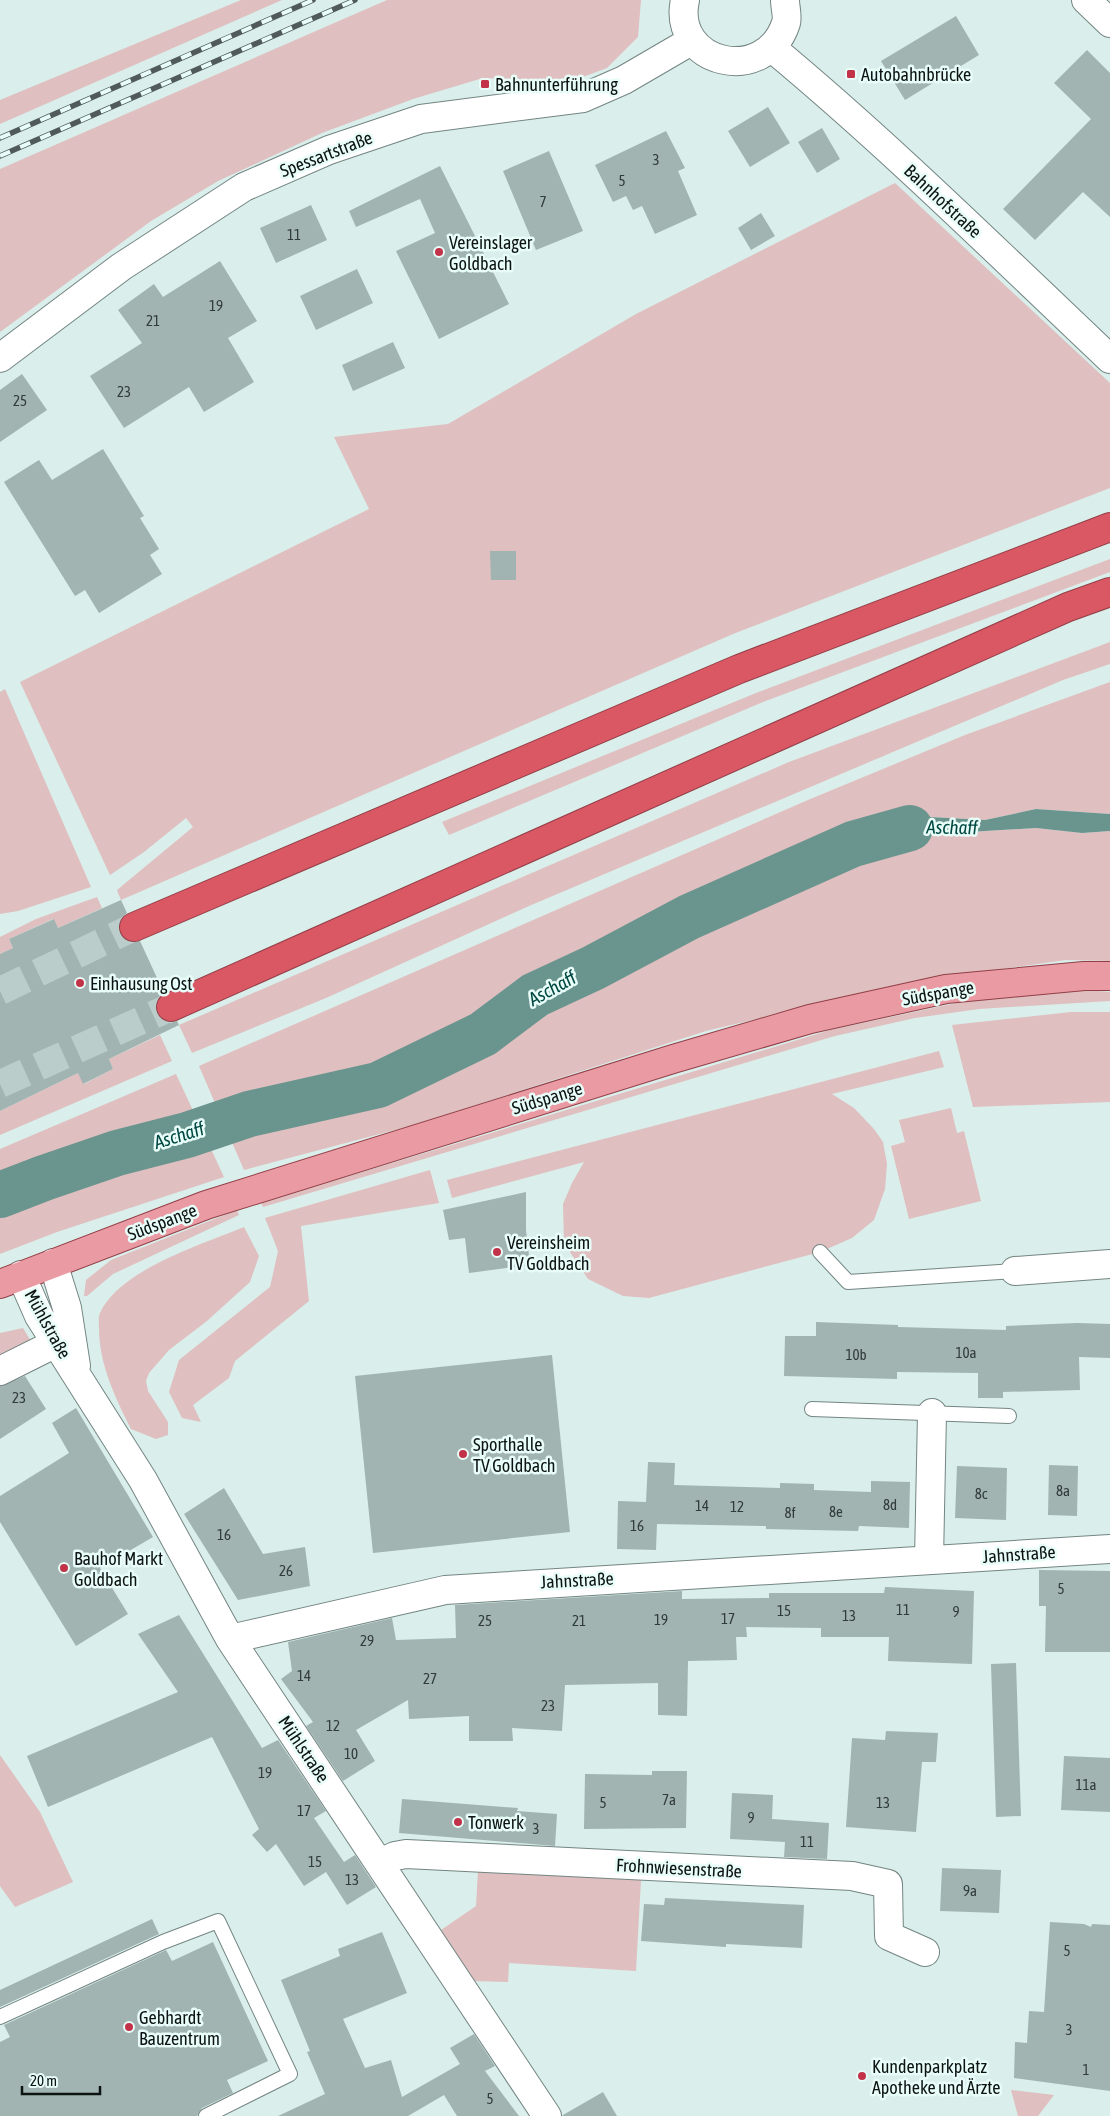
<svg xmlns="http://www.w3.org/2000/svg" width="1110" height="2116" font-family="'Asap Condensed',sans-serif">
<style>
.green{fill:#dfbfbf}
.water{fill:#6a958f}
.lines{fill:none;stroke-linecap:round;stroke-linejoin:round}
.river{stroke:#6a958f;stroke-width:46}
.building{fill:#a1b4b1}
.highway-tunnel{stroke:#bbcdca;stroke-width:28;stroke-dasharray:28 14;stroke-linecap:butt}
.lane-casing{stroke:#738582;stroke-width:16}
.street-casing{stroke:#738582;stroke-width:30}
.primary-casing{stroke:#923f47;stroke-width:30}
.highway-casing{stroke:#923f47;stroke-width:30}
.lane{stroke:#fff;stroke-width:14}
.street{stroke:#fff;stroke-width:28}
.primary{stroke:#e99aa2;stroke-width:28}
.highway{stroke:#da5764;stroke-width:28}
.rail-casing{stroke:#4f5a59;stroke-width:5.5}
.rail{stroke:#e8fcf8;stroke-width:4;stroke-dasharray:11;stroke-linecap:butt}
.poi-dot{fill:#c23248;stroke:#e8fcf8;stroke-width:2}
.labels{text-anchor:middle;dominant-baseline:central;stroke-width:5;stroke-linejoin:round;paint-order:stroke}
.number-label{font-size:15px;fill:#313b3a}
.poi-label{font-size:18px;fill:#0c1312;stroke:#e8fcf8;text-anchor:start}
.street-label{font-size:18px;fill:#0c1312;stroke:#e8fcf8}
.water-label{font-size:19px;font-style:italic;fill:#014741;stroke:#e8fcf8}
</style>
<rect width="100%" height="100%" fill="#daeeeb"/>
<!-- green -->
<path class="green" d="M241,0H282L0,124V100Z
M387,0H641L638,37L607,68L580,78L531,80L483,78L413,99L322,133L218,181L151,221L0,332V169Z
M895,183L1110,383V488L733,634L121,900L117,890L193,827L186,818L144,852L110,875L20,682L369,509L334,437L448,424L636,314Z
M1110,559V572L763,702L449,835L442,822L756,693Z
M1110,642V664L1063,680L529,906L326,998L192,1053L179,1025L789,762Z
M1110,682V814L1036,809L985,820L912,816L825,843L870,848L920,835L1036,828L1082,833L1110,831V961L1066,960L922,980L706,1031L410,1126L244,1170L199,1066L808,800L965,735Z
M5,689L91,887L18,911L0,914V692Z
M97,897L102,908L58,928L53,919L9,939L13,948L0,954V937L36,919Z
M1075,989L1110,992V1001L979,1009L915,1018L835,1036L263,1207L260,1200L359,1173L830,1030L975,999Z
M1071,1012H1110V1102L973,1107L952,1025Z
M160,1035L172,1061L0,1135V1111L78,1073L84,1084L113,1069L109,1059Z
M939,1051L944,1067L832,1094L854,1108L874,1129L883,1142L887,1164L885,1189L874,1220L852,1238L820,1252L649,1298L623,1296L588,1279L564,1243L563,1204L572,1183L584,1162L452,1198L447,1180Z
M176,1074L224,1177L57,1232L0,1254V1204L14,1198V1180L0,1186V1149Z
M951,1108L957,1133L964,1131L981,1201L909,1219L891,1146L905,1142L899,1120Z
M430,1170L439,1203L301,1226L309,1301L235,1361L229,1378L193,1405L201,1422L182,1418L169,1392L179,1360L270,1287L278,1251L265,1218Z
M237,1210L239,1215L113,1274L87,1296H84L86,1280L111,1260Z
M244,1227L259,1256L250,1282L207,1321L169,1350L149,1373L146,1381L148,1391L168,1422V1435L156,1439L131,1429C115,1397 99,1364 99,1328C99,1324 98,1317 100,1313C119,1270 203,1244 244,1227Z
M23,1328L32,1343L0,1357V1333Z
M0,1755L40,1812L73,1882L15,1907L0,1886Z
M478,1871L641,1880L636,1971L509,1963L508,1982L472,1981L441,1930L476,1906Z
M1011,2090L1054,2095L1038,2116H1018Z"/>
<!-- water -->
<path class="water" d="M1036,809L1110,814V831L1082,833L1036,828L920,835L870,848L824,843L912,816L985,820Z
M14,1180V1198L0,1204V1186Z"/>
<g class="lines">
<!-- river -->
<path class="river" d="M0,1195L44,1178L117,1153L187,1135L249,1114L378,1085L483,1034L535,995L593,968L689,917L853,844L910,828"/>
</g>
<!-- building -->
<path class="building" d="M956,16L979,55L905,100L881,61Z
M1087,50L1110,73V217L1083,192L1035,240L1003,209L1091,119L1054,83Z
M768,107L790,143L750,167L728,131Z
M822,128L840,159L817,173L798,142Z
M666,131L685,168L678,171L697,215L655,234L642,206L633,210L626,196L613,202L595,165Z
M549,151L583,231L536,250L503,171Z
M440,166L509,304L439,339L396,251L435,233L420,199L356,227L349,211Z
M311,205L327,240L276,263L260,228Z
M761,213L775,236L751,250L738,228Z
M220,261L257,321L228,338L254,382L204,412L189,387L124,428L90,376L142,343L118,310L154,284L163,297Z
M357,269L373,303L316,330L300,296Z
M393,342L405,368L353,391L342,365Z
M22,374L47,410L0,442V390Z
M103,449L144,516L140,518L159,549L150,555L162,574L99,613L85,590L75,596L4,482L39,460L52,480Z
M490,551H516V580H491Z
M121,900L127,913L121,918L119,925L120,934L124,939L132,942L140,941L164,993L159,997L156,1005L157,1014L162,1020L170,1023L177,1021L179,1025L109,1059L113,1069L83,1084L78,1073L0,1111V954L13,948L9,939L54,919L58,928Z
M526,1192V1230L530,1265L469,1273L465,1238L449,1240L443,1210Z
M816,1322L898,1325V1327L1006,1330V1326L1077,1323L1110,1324V1358L1079,1357L1080,1390L1003,1392V1398H978V1373L897,1372V1379L784,1376L785,1336H816Z
M552,1355L570,1532L373,1553L355,1376Z
M25,1376L46,1409L0,1439V1386Z
M76,1408L153,1537L100,1568L128,1614L76,1646L0,1522V1496L69,1453L52,1423Z
M648,1462L675,1463L674,1485L780,1488V1483L814,1484V1490L871,1492V1481L910,1482L909,1528L859,1526L858,1531L766,1529V1526L657,1524L656,1550L617,1549L618,1501L646,1502Z
M1049,1465L1078,1466L1077,1516L1048,1515Z
M957,1466L1007,1468L1006,1520L955,1518Z
M224,1488L263,1554L305,1547L310,1586L238,1600L184,1514Z
M1039,1570L1110,1571V1652H1045L1046,1606H1039Z
M885,1587L974,1591L972,1664L888,1661L889,1637H821V1628L746,1627L747,1637H736L737,1660L688,1661L687,1716L658,1715V1683L565,1685L562,1731L512,1728L513,1741H469V1716L409,1719L408,1700L356,1730L375,1761L343,1781L306,1726L313,1722L281,1679L292,1671L288,1642L392,1618L396,1640L456,1638L455,1605L682,1591V1599L769,1598V1593H884Z
M179,1615L262,1748L278,1740L326,1811L314,1818L344,1862L355,1855L376,1887L347,1905L326,1872L304,1886L276,1844L267,1852L252,1835L259,1829L212,1737L48,1807L27,1756L178,1692L138,1634Z
M1016,1663L1021,1816L996,1817L991,1664Z
M886,1731L938,1733L936,1762H922L916,1832L846,1827L852,1738L885,1740Z
M1064,1756L1110,1758V1812L1061,1810Z
M652,1771H687L686,1828L584,1829L585,1774L652,1775Z
M732,1793L773,1795L772,1819L829,1823L827,1859L784,1857L785,1842L730,1839Z
M402,1799L518,1808L517,1811L557,1814L555,1846L399,1833Z
M942,1868L1001,1870L999,1913L940,1911Z
M665,1898L804,1905L802,1948L726,1944V1947L641,1941L644,1904L664,1905Z
M152,1919L159,1934L0,2007V1990Z
M1050,1922L1084,1924L1091,1927L1092,1924L1110,1925V2091L1014,2078L1015,2042L1027,2043L1029,2011L1044,2012Z
M382,1932L407,1993L343,2019L365,2068L391,2060L402,2097L460,2064L450,2048L474,2034L495,2066L485,2071L519,2116H457L444,2095L408,2116H278L325,2094L307,2052L310,2051L281,1980L340,1956L338,1949Z
M213,1942L268,2061L227,2080L233,2093L202,2108L197,2116H0V2042L10,2037L4,2025L166,1950L172,1961Z
M603,2092L617,2116H562L563,2115Z"/>
<g class="lines">
<!-- highway-tunnel -->
<path class="highway-tunnel" d="M0,991L134,927
M0,1084L171,1007"/>
<!-- lane casing -->
<g class="lane-casing">
<path id="lane" d="M820,1252L848,1282L1015,1271
M812,1409L1009,1416
M0,2017L163,1942L218,1921L290,2074L206,2116"/>
</g>
<!-- street casing -->
<g class="street-casing">
<path id="street" d="M685,0C671,64 765,87 786,23C788,17 785,7 785,0
M1086,0L1110,23
M772,48C890,146 999,254 1110,359
M0,358L121,267L244,187L329,150L421,119L583,98L624,80L691,41
M53,1263L67,1308L76,1366
M1015,1271L1110,1264
M21,1275L39,1316L143,1480L230,1639L547,2116
M0,1371L56,1343
M929,1560L932,1413
M230,1639L445,1590L1110,1549
M380,1863L395,1856L406,1854L852,1876L888,1884L889,1936L925,1952"/>
</g>
<!-- primary casing -->
<g class="primary-casing">
<path id="primary" d="M0,1284L206,1205L673,1059L810,1019L946,989L1084,976H1110"/>
</g>
<!-- highway casing -->
<g class="highway-casing">
<path id="highway" d="M134,927L739,669L1110,527
M171,1007L1068,607L1110,592"/>
</g>
<!-- lane -->
<use href="#lane" class="lane"/>
<!-- street -->
<use href="#street" class="street"/>
<!-- primary -->
<use href="#primary" class="primary"/>
<!-- highway -->
<use href="#highway" class="highway"/>
<!-- rail casing -->
<g class="rail-casing">
<path id="rail" d="M0,138L313,0
M0,156L355,0"/>
</g>
<!-- rail -->
<use href="#rail" class="rail"/>
</g>
<!-- markers -->
<g class="poi-dot">
<rect x="846" y="69" width="10" height="10" rx="2.5"/>
<rect x="480" y="79" width="10" height="10" rx="2.5"/>
<circle cx="439" cy="252" r="5"/>
<circle cx="80" cy="983" r="5"/>
<circle cx="497" cy="1252" r="5"/>
<circle cx="463" cy="1454" r="5"/>
<circle cx="64" cy="1568" r="5"/>
<circle cx="458" cy="1822" r="5"/>
<circle cx="129" cy="2027" r="5"/>
<circle cx="862" cy="2076" r="5"/>
</g>
<g class="labels">
<!-- number labels -->
<g class="number-label">
<text x="656" y="159">3</text>
<text x="622" y="180">5</text>
<text x="543" y="201">7</text>
<text x="294" y="234">11</text>
<text x="216" y="305">19</text>
<text x="153" y="320">21</text>
<text x="124" y="391">23</text>
<text x="20" y="400">25</text>
<text x="966" y="1352">10a</text>
<text x="856" y="1354">10b</text>
<text x="19" y="1397">23</text>
<text x="1063" y="1490">8a</text>
<text x="981" y="1493">8c</text>
<text x="890" y="1504">8d</text>
<text x="702" y="1505">14</text>
<text x="737" y="1506">12</text>
<text x="836" y="1511">8e</text>
<text x="790" y="1512">8f</text>
<text x="637" y="1525">16</text>
<text x="224" y="1534">16</text>
<text x="286" y="1570">26</text>
<text x="1061" y="1588">5</text>
<text x="903" y="1609">11</text>
<text x="784" y="1610">15</text>
<text x="956" y="1611">9</text>
<text x="849" y="1615">13</text>
<text x="728" y="1618">17</text>
<text x="661" y="1619">19</text>
<text x="485" y="1620">25</text>
<text x="579" y="1620">21</text>
<text x="367" y="1640">29</text>
<text x="304" y="1675">14</text>
<text x="430" y="1678">27</text>
<text x="548" y="1705">23</text>
<text x="333" y="1725">12</text>
<text x="351" y="1753">10</text>
<text x="265" y="1772">19</text>
<text x="1086" y="1784">11a</text>
<text x="669" y="1799">7a</text>
<text x="603" y="1802">5</text>
<text x="883" y="1802">13</text>
<text x="304" y="1810">17</text>
<text x="751" y="1817">9</text>
<text x="536" y="1828">3</text>
<text x="807" y="1841">11</text>
<text x="315" y="1861">15</text>
<text x="352" y="1879">13</text>
<text x="970" y="1890">9a</text>
<text x="1067" y="1950">5</text>
<text x="1069" y="2029">3</text>
<text x="1086" y="2069">1</text>
<text x="490" y="2098">5</text>
</g>
<!-- poi labels -->
<g class="poi-label">
<text x="861" y="74">Autobahnbrücke</text>
<text x="495" y="84">Bahnunterführung</text>
<text x="449" y="242">Vereinslager<tspan x="449" dy="21">Goldbach</tspan></text>
<text x="90" y="983">Einhausung Ost</text>
<text x="507" y="1242">Vereinsheim<tspan x="507" dy="21">TV Goldbach</tspan></text>
<text x="473" y="1444">Sporthalle<tspan x="473" dy="21">TV Goldbach</tspan></text>
<text x="74" y="1558">Bauhof Markt<tspan x="74" dy="21">Goldbach</tspan></text>
<text x="468" y="1822">Tonwerk</text>
<text x="139" y="2017">Gebhardt<tspan x="139" dy="21">Bauzentrum</tspan></text>
<text x="872" y="2066">Kundenparkplatz<tspan x="872" dy="21">Apotheke und Ärzte</tspan></text>
</g>
<!-- street labels -->
<g class="street-label">
<text transform="translate(326 154) rotate(-21)">Spessartstraße</text>
<text transform="translate(943 201) rotate(43)">Bahnhofstraße</text>
<text transform="translate(938 993) rotate(-10)">Südspange</text>
<text transform="translate(547 1098) rotate(-17)">Südspange</text>
<text transform="translate(162 1222) rotate(-21)">Südspange</text>
<text transform="translate(48 1324) rotate(61)">Mühlstraße</text>
<text transform="translate(1019 1554) rotate(-4)">Jahnstraße</text>
<text transform="translate(577 1580) rotate(-3)">Jahnstraße</text>
<text transform="translate(304 1749) rotate(56)">Mühlstraße</text>
<text transform="translate(679 1868) rotate(3)">Frohnwiesenstraße</text>
</g>
<!-- water labels -->
<g class="water-label">
<text transform="translate(952 827) rotate(1)">Aschaff</text>
<text transform="translate(552 988) rotate(-29)">Aschaff</text>
<text transform="translate(179 1135) rotate(-17)">Aschaff</text>
</g>
</g>
<!-- scale -->
<path d="M22 2086v8h78v-8" fill="none" stroke="#0c1312" stroke-width="2.5"/>
<text x="30" y="2086" font-size="15" fill="#0c1312" stroke="#e8fcf8" stroke-width="4" paint-order="stroke">20 m</text>
</svg>
